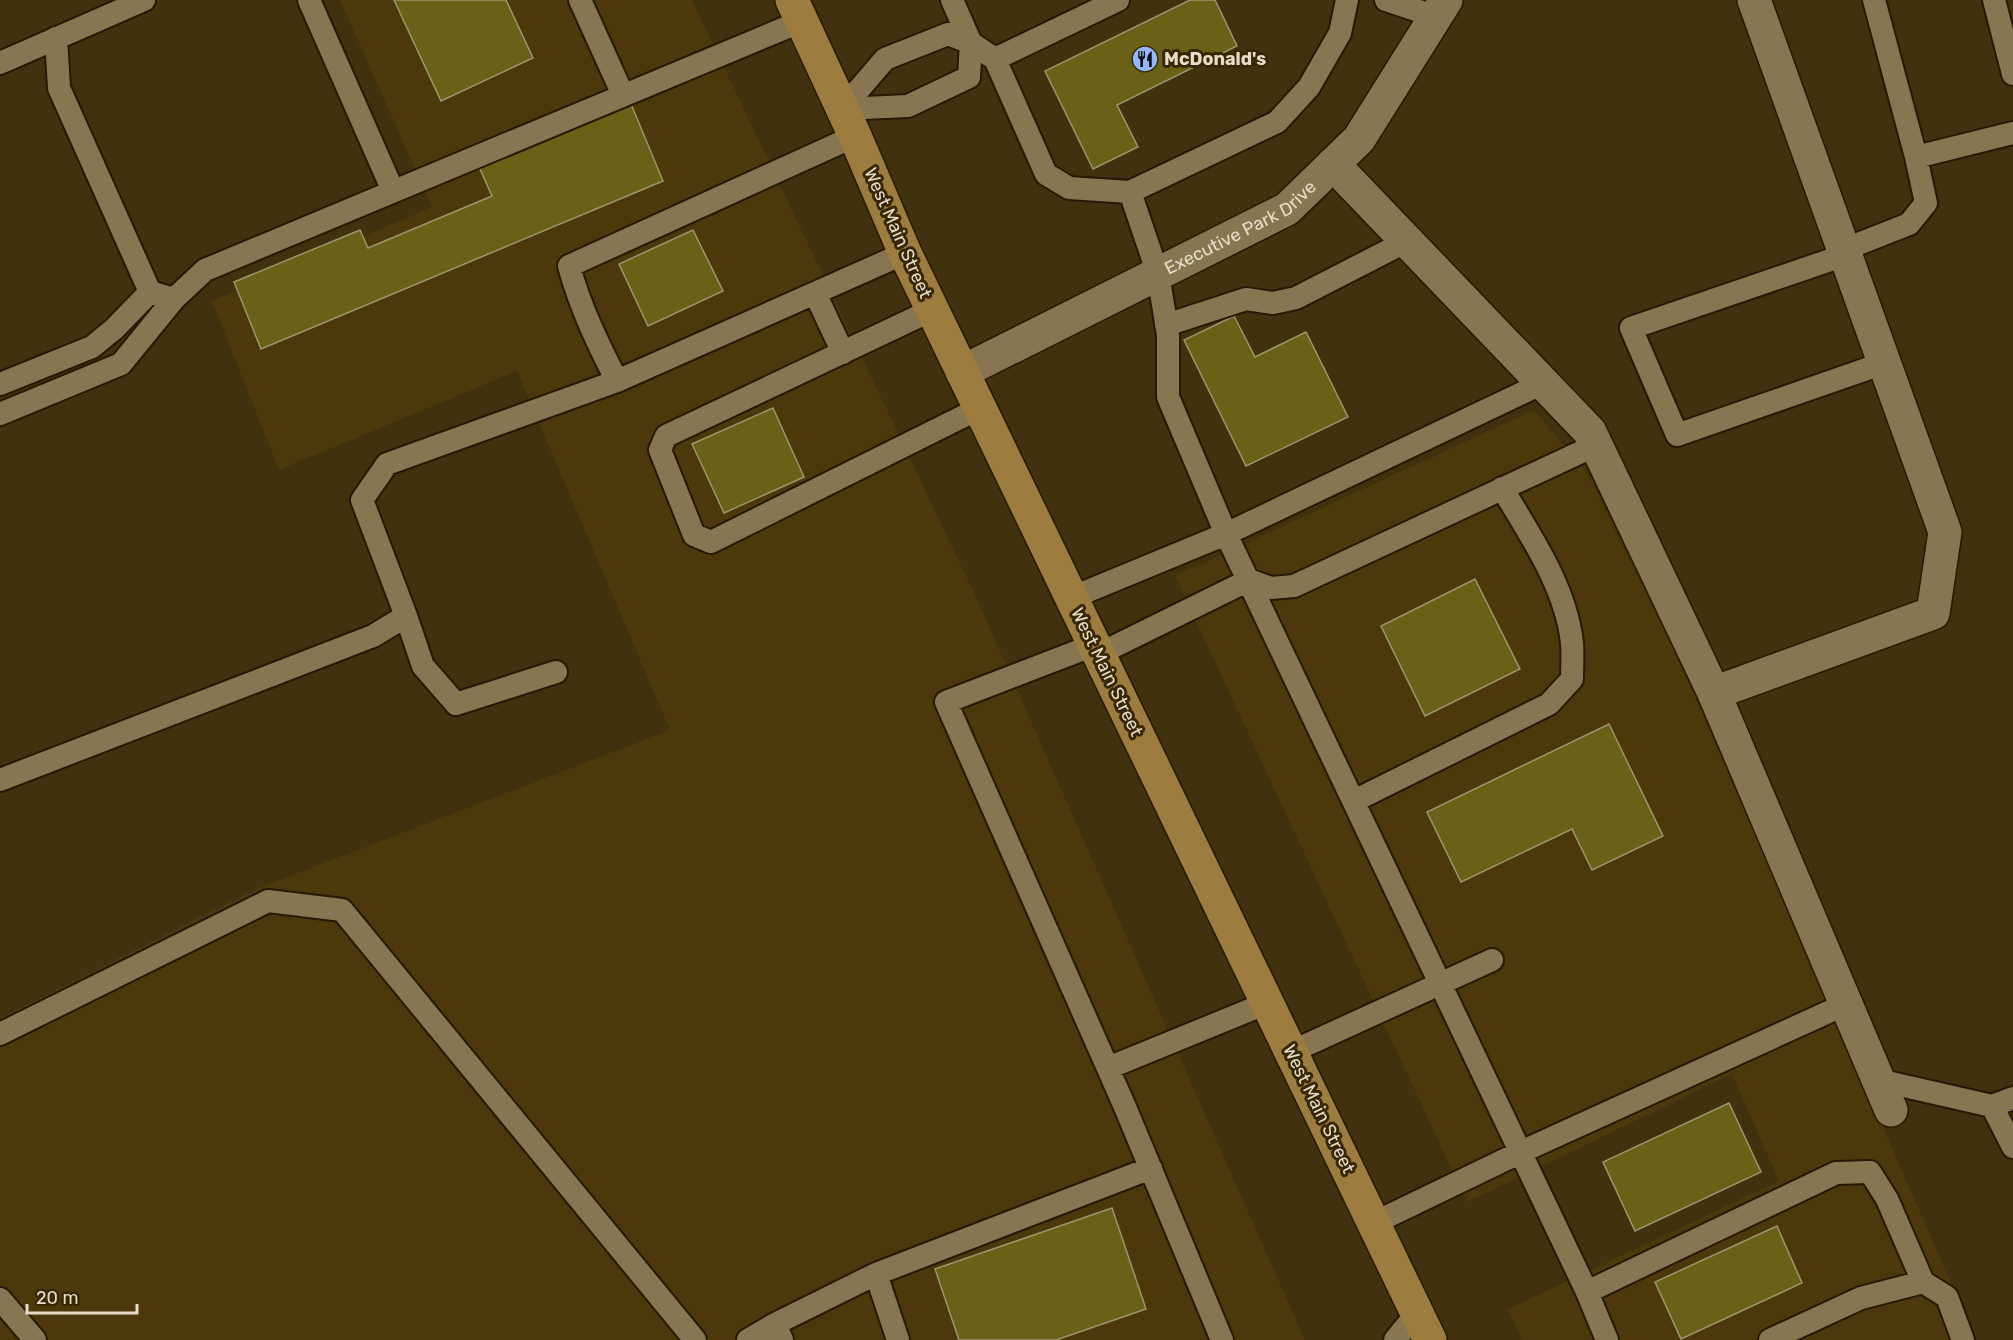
<svg xmlns="http://www.w3.org/2000/svg" width="2013" height="1340" font-family="Rubik,sans-serif">
<style>
.built{fill:#4d380c}
.building{fill:#6a6116;stroke:#9b966f;stroke-width:1.5}
.lines{fill:none;stroke-linecap:round;stroke-linejoin:round}
.service-casing{stroke:#251901;stroke-width:26}
.minor-casing{stroke:#251901;stroke-width:36}
.primary-casing{stroke:#251901;stroke-width:36}
.service{stroke:#887552;stroke-width:22}
.minor{stroke:#887552;stroke-width:33}
.primary{stroke:#9d7d3f;stroke-width:33}
.labels{text-anchor:middle;dominant-baseline:central;stroke-width:6;stroke-linejoin:round;paint-order:stroke}
.poi-label{font-size:18px;font-weight:bold;fill:#e6dcc9;stroke:#372703;text-anchor:start}
.street-label{font-size:18px;fill:#e6dcc9;stroke:#372703}
</style>
<rect width="100%" height="100%" fill="#41310e"/>
<!-- built -->
<path class="built" d="M340,0H692L976,597L1305,1340H0V1018L256,889L670,730L517,371L279,470L212,301L432,207Z
M1534,410L1587,473L1681,665L1976,1340H1522L1508,1309L1779,1181L1732,1074L1467,1202L1175,576Z"/>
<!-- building -->
<path class="building" d="M394,0H506L533,58L441,101Z
M1190,0H1215L1237,46L1117,105L1138,147L1093,169L1045,71Z
M631,104L663,181L261,349L234,282L360,230L368,248L492,196L479,167Z
M693,230L723,291L648,326L619,264Z
M1234,316L1255,357L1306,332L1348,417L1246,466L1184,340Z
M773,408L804,477L724,513L692,444Z
M1475,579L1520,669L1425,716L1381,626Z
M1609,724L1663,836L1592,870L1572,829L1461,882L1427,812Z
M1729,1103L1761,1172L1635,1231L1603,1162Z
M1112,1208L1146,1309L1056,1340H959L935,1269Z
M1777,1226L1802,1283L1681,1339L1655,1282Z"/>
<g class="lines">
<!-- service casing -->
<g class="service-casing">
<path id="service" d="M309,0L393,191
M580,0L623,95
M952,0L971,43L995,59L1046,174L1069,188L1130,192L1158,274L1168,335V397L1226,534L1587,1292L1607,1340
M1386,0L1437,17
M1874,0L1916,157L2013,133
M1994,0L2013,74
M948,34L971,43L969,77L908,106L842,109L885,59Z
M56,38L59,88L150,292L174,299
M995,59L1118,0
M0,63L144,0
M1130,192L1277,122L1309,87L1340,33L1347,0
M1843,250L1909,224L1926,203L1916,157
M1845,255L1631,328L1677,435L1884,363
M815,293L843,353
M932,310L666,436L660,450L694,535L711,542L980,408
M1166,325L1246,299L1273,303L1296,298L1407,241
M617,381C598,344 580,307 569,266L855,136
M0,384L92,347L114,329L150,292
M0,414L121,364L174,299L205,270L802,21
M1071,598L1226,534L1543,383
M406,616L423,666L456,704L556,672
M1094,645L946,702L1125,1107L1222,1340
M1099,654L1249,580L1271,588L1294,586L1596,445
M0,780L373,636L406,616L362,500L387,464L617,381L905,253
M1354,801L1549,704L1572,679C1572,667 1573,655 1572,643C1566,587 1530,535 1502,488
M0,1034L268,901L342,910L695,1340
M1291,1052L1492,960
M1108,1068L1267,1003
M1878,1080L1992,1106L2013,1147
M1992,1106L2013,1098
M1374,1223L1521,1152L1846,1004
M876,1274L1151,1168
M1587,1292L1836,1173L1870,1172L1887,1199L1923,1282
M0,1299L35,1340
M775,1324L876,1274L898,1340
M748,1340L775,1324L782,1340
M1395,1340L1417,1313
M1770,1340L1861,1298L1923,1282L1947,1297L1963,1340"/>
</g>
<!-- minor casing -->
<g class="minor-casing">
<g id="minor">
<path d="M1333,164L1590,432L1714,693L1891,1110"/>
<path id="s1" d="M962,372L1287,209L1359,139L1446,0"/>
<path d="M1714,693L1933,613L1945,532L1754,0"/>
</g>
</g>
<!-- primary casing -->
<g class="primary-casing">
<path id="primary" d="M792,0L855,136L905,253L1430,1340"/>
</g>
<!-- service -->
<use href="#service" class="service"/>
<!-- minor -->
<use href="#minor" class="minor"/>
<!-- primary -->
<use href="#primary" class="primary"/>
</g>
<!-- icons -->
<defs>
<g id="restaurant-disc" transform="scale(1.35)"><circle r="9.5" fill="#92b7fd" stroke="#372703"/><path d="M-5-6h1v4h1v-4h1v4h1v-4h1v5L-1.5 .5V6h-2V.5L-5-1ZM5-6V6H3V1.5H1.5Q1.5-4 5-6Z" fill="#111"/></g>
</defs>
<g fill-rule="evenodd">
<use href="#restaurant-disc" x="1145" y="59"/>
</g>
<g class="labels">
<!-- poi labels -->
<g class="poi-label">
<text x="1164" y="59">McDonald's</text>
</g>
<!-- street labels -->
<g class="street-label">
<text stroke="none"><textPath href="#s1" startOffset="314">Executive Park Drive</textPath></text>
<text transform="translate(898 233) rotate(66)">West Main Street</text>
<text transform="translate(1107 672) rotate(64)">West Main Street</text>
<text transform="translate(1319 1109) rotate(64)">West Main Street</text>
</g>
</g>
<!-- scale -->
<path d="M27 1304v9h110v-9" fill="none" stroke="#e6dcc9" stroke-width="3"/>
<text x="36" y="1304" font-size="18" fill="#e6dcc9" stroke="#372703" stroke-width="4.5" paint-order="stroke">20 m</text>
</svg>
